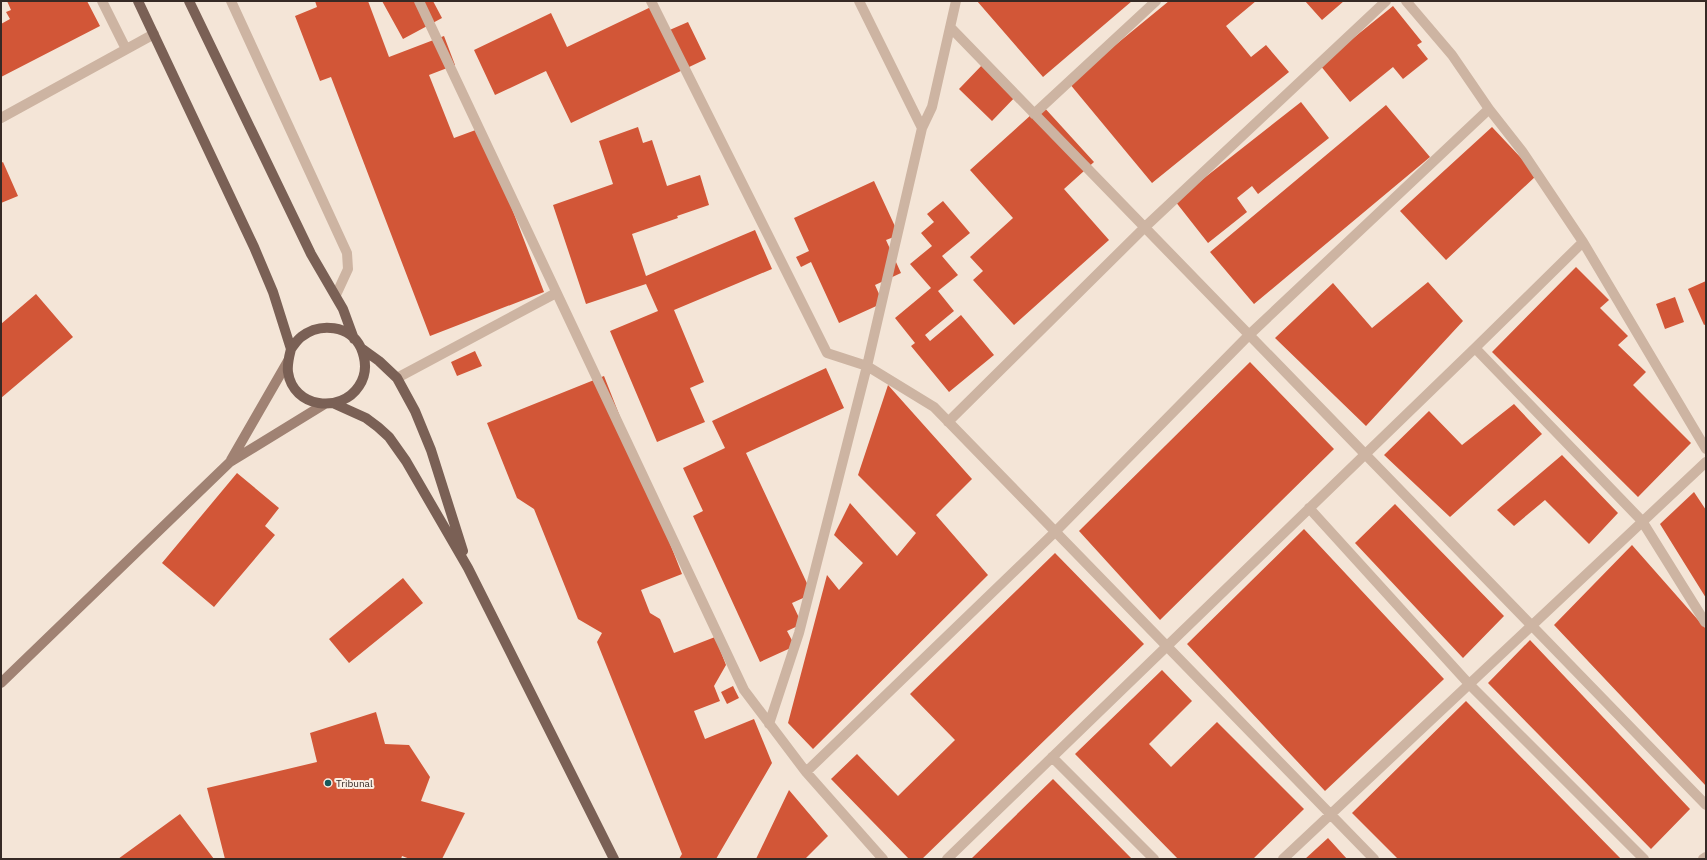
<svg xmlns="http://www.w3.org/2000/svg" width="1707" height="860" font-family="'IBM Plex Sans',sans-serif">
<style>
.building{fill:#d25637}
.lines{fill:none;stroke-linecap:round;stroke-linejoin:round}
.minor{stroke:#cdb4a2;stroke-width:10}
.secondary{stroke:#a08273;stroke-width:10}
.primary{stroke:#7a6055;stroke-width:10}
.poi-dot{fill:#175a5c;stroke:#fbefe4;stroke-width:1.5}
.labels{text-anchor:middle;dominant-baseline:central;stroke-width:4;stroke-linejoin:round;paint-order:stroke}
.poi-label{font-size:10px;fill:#362a25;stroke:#fbefe4;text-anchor:start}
</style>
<rect width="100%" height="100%" fill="#f4e5d7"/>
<!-- building -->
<path class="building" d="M7,1H87L100,26L1,77V24L10,19L6,12L11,10Z
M315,1H368L389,57L444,36L455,65L429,75L454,138L481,128L544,292L430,336L331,77L320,81L295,16L317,7Z
M382,1H433L442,18L403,39Z
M977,1H1132L1043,77Z
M1169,1H1256L1226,26L1251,57L1266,45L1289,72L1152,183L1069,83Z
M1305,1H1344L1322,20Z
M653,6L665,32L688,22L706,59L571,123L546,71L495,95L474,50L551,13L567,47Z
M1393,6L1422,42L1417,45L1428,59L1403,79L1393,67L1350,102L1320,65Z
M985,62L1018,94L992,121L959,89Z
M1301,102L1329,138L1258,194L1252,186L1237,198L1247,212L1208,243L1175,201Z
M1042,105L1094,162L1064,189L1109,240L1014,325L973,280L983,271L970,257L1013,218L970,170Z
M1386,105L1430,157L1254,304L1210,252Z
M638,127L643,143L652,140L667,186L700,175L709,205L677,216L678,218L632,234L646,276L755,230L772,269L674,310L704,382L690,388L705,422L657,442L610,331L658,311L646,284L586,304L553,205L613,184L599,141Z
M1492,127L1537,175L1446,260L1400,211Z
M3,162L18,196L1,203V163Z
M874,181L899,235L886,240L901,273L875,285L883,303L839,323L811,262L801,267L796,257L809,251L794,218Z
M943,201L970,233L942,256L958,275L938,291L954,311L925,335L930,341L961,315L994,355L949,392L911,346L915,343L895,318L931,288L910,264L932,246L921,233L934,222L927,214Z
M1576,267L1609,300L1600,308L1628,336L1618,345L1646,372L1633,385L1691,443L1638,497L1492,352Z
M1706,281V324L1704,325L1688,289Z
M1428,282L1463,321L1366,426L1275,338L1333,283L1372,328Z
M36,294L73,337L1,398V324Z
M1675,297L1684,322L1665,329L1656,304Z
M475,351L482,366L457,376L451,362Z
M1250,362L1334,449L1160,620L1079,531Z
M826,368L844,408L746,453L812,594L792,603L802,624L787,631L795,646L760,662L693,516L703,511L683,468L725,448L712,421Z
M604,376L682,574L641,590L650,613L660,619L674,653L715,637L726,665L714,686L720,701L694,711L705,739L754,719L772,763L716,859H679L682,854L597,642L602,633L578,619L534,509L517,498L487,423Z
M888,385L972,479L936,515L988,575L813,749L788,723L827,575L839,590L863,563L834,535L850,503L897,556L916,533L858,475Z
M1514,404L1542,434L1450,517L1384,455L1429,411L1462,445Z
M1562,455L1618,513L1589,544L1545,500L1514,526L1497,510Z
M237,473L279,508L265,526L275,535L214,607L162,563Z
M1694,492L1706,510V598L1660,524Z
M1395,504L1504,616L1463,658L1355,543Z
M1304,529L1444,679L1325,791L1187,644Z
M1632,545L1706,629V786L1554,625Z
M1055,553L1144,644L922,859H909L831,779L857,754L898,796L955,740L910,694Z
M403,578L423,603L349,663L329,639Z
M1530,640L1690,809L1651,849L1488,683Z
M1162,670L1192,701L1149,744L1171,767L1217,722L1304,809L1253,859H1178L1075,754Z
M733,686L739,698L727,704L721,692Z
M1466,701L1621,859H1398L1352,813Z
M376,712L385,744L409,745L430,777L421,801L465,813L442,859H410L402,856L401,859H225L207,788L317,762L310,733Z
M1053,779L1132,859H971Z
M789,790L828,836L805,859H756Z
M180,814L214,859H118Z
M1328,838L1347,859H1305Z"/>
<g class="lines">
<!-- minor -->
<path class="minor" d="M102,1L126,49
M231,1L347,253L348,269L336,295
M419,1L744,690L806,772L883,859
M651,1L827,353L867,366L934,407L1374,859
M859,1L922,128
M1406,1L1452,55L1489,109L1522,151L1583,242L1706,449
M951,28L1706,805
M1034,114L1156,1
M1,118L154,34
M1475,348L1642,521L1705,622
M397,378L556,293
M948,422L1145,227L1386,1
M1309,508L1469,684L1644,859
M769,724L799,633L867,366L922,128L932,107L956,1
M1052,757L1154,859
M806,772L1055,532L1249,335L1489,109
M947,859L1475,348L1583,242
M1283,859L1706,462
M1703,859L1706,857"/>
<!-- secondary -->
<path class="secondary" d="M231,460L288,361
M1,683L230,462L323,405"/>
<!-- primary -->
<path class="primary" d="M138,1L254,247L273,292L291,349C289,357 287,364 288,372C293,408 341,414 359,386C367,374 366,360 361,348C350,325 320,322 301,337C297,340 294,345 291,349
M189,1L311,254L343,309L354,339
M361,348L379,361L397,378L415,411L431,450L463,551
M335,404L366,418L378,427L389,437L406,461L468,568L614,859"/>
</g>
<!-- markers -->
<circle class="poi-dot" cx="328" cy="783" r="4"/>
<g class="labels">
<!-- poi labels -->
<g class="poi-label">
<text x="336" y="783">Tribunal</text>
</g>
</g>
<!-- border -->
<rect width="1707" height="860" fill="none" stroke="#362a25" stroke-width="4"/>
</svg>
